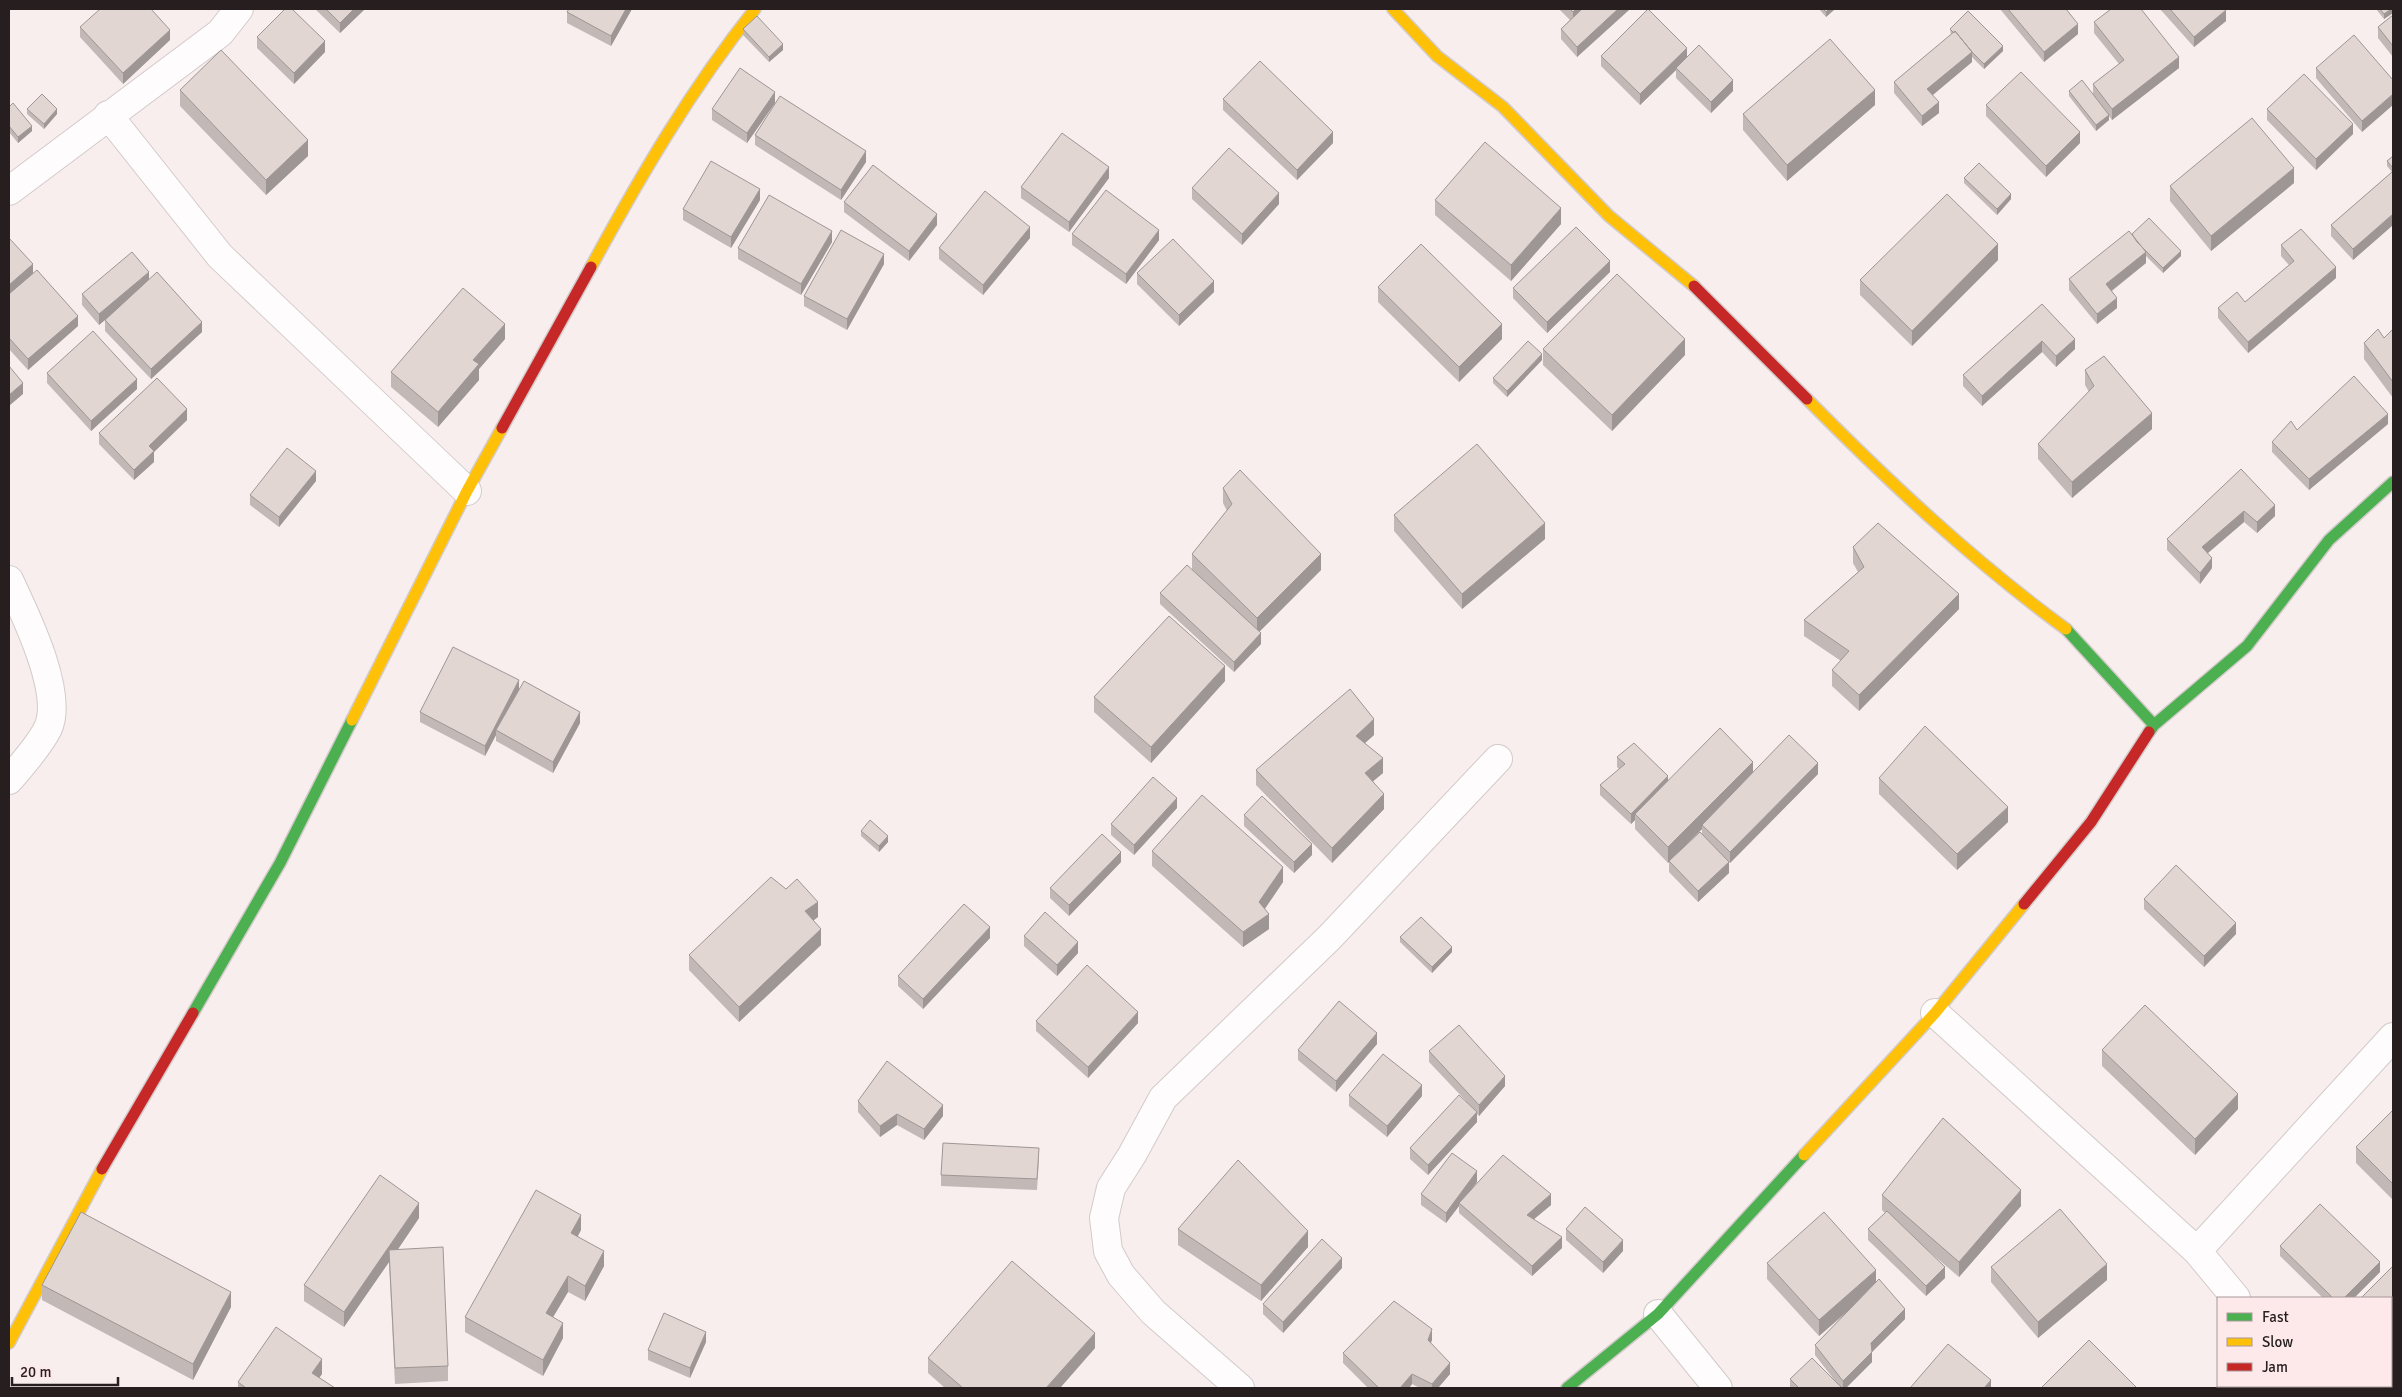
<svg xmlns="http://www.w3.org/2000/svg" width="2402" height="1397" font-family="Signika,sans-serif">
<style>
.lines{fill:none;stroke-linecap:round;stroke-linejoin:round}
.street-casing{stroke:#d3caca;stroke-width:30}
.fast-casing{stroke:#d3caca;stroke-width:14}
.slow-casing{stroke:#d3caca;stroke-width:14}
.jam-casing{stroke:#d3caca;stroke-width:14}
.street{stroke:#fefcfc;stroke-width:28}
.fast{stroke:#4caf50;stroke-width:11}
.slow{stroke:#ffc107;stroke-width:11}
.jam{stroke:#c62828;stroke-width:11}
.wall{fill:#c2b8b5;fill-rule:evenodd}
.shaded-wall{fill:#9e9694}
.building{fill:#e2d6d3;stroke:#9e9694}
</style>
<rect width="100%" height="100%" fill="#f8eeee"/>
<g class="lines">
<!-- street casing -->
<g class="street-casing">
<path id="street" d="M108,115L220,256L467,491
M9,191L220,33L239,9
M9,580C25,614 64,693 48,728C40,745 21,766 9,780
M1935,1013L2197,1251L2236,1298
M2197,1251L2393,1037
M1658,1314L1718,1388
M2310,1386L2312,1388
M1240,1388L1153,1312L1121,1275L1108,1251L1104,1218L1111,1188L1132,1155L1163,1098L1329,938L1498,759"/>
</g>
<!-- fast casing -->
<g class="fast-casing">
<path id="fast" d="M2066,629L2154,725
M2149,732L2154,725L2247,646L2329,540L2393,482
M193,1013L280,863L352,720
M1567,1388L1658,1314L1804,1155"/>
</g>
<!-- slow casing -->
<g class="slow-casing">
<path id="slow" d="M1393,9L1437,56L1503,107L1609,216L1694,286
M591,267C640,177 691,89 755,9
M1807,399C1888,481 1972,560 2066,629
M352,720L467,491L502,428
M1804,1155L1935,1013L2024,904
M9,1343L102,1169"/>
</g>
<!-- jam casing -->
<g class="jam-casing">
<path id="jam" d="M1694,286L1807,399
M502,428L591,267
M2024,904L2091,822L2149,732
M102,1169L193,1013"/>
</g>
<!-- street -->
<use href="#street" class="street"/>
<!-- fast -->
<use href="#fast" class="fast"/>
<!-- slow -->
<use href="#slow" class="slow"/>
<!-- jam -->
<use href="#jam" class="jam"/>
</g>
<!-- wall -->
<path class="wall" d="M315,9H365L340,33Z
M569,9H632L611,46L567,23V12Z
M1559,9H1630L1577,57L1561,39V29L1570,20Z
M1819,9H1835L1826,17Z
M2000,9H2066L2078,34L2044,62Z
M2160,9H2224L2226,21L2194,47Z
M2376,9H2393V13L2384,19Z
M2393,15V57L2378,38V27Z
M2094,22L2179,68L2112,120L2109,116V120L2096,131L2069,96V91L2093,94V84L2119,64L2094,33Z
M80,27L170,40L123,84L80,37Z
M743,29L783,50L769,62L743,35Z
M1950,29L2003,51L1984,69L1972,57V62L1932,95L1939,113L1922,126L1894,93V82L1951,35Z
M257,37L325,52L294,84L257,48Z
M1601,56H1687L1733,91L1711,113L1676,78V70L1640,105L1601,66Z
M2316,68L2393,80L2362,132L2316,78Z
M180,90L308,156L266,195L180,106Z
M1223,99L1333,143L1297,180L1223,110Z
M775,103L747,143L712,120V109Z
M1875,105L1787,181L1743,130V114Z
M1986,105L2080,143L2046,177L1986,116Z
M9,107L32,131L18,143L9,132Z
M27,109L57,114L44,129L27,114Z
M2267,109L2353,134L2316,170L2267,120Z
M755,135L866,162L841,200L755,145Z
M2393,156V225L2353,260L2331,236V225L2392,172L2387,166V161Z
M1109,178L1069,232L1021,198V187Z
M1964,178L2011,199L1997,215L1964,183Z
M2294,183L2211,251L2170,201V186Z
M1192,188L1279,204L1242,245L1192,199Z
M760,200L731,248L683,220V209Z
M1435,200L1561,224L1511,281L1435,215Z
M844,202L937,225L909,261L844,212Z
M1072,234L1159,240L1126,284L1072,245Z
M2132,234L2181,256L2163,273L2146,256V263L2112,291L2117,308L2097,324L2069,290V279Z
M9,238L33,273L78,326L28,370L9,349Z
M1030,238L983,295L939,259V248Z
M832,242L801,295L738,259V248Z
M2281,245L2336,278L2248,353L2218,318V308L2245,302L2289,265L2281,256Z
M1998,260L1912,346L1860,295V280Z
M884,264L847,330L804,306V296Z
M1610,272L1547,333L1513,298V288Z
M1137,273L1214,292L1179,326L1137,284Z
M149,279L202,332L151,379L105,331V320L106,319L99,325L82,305V294Z
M1378,287L1502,339L1459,382L1378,302Z
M2042,304L2075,349L2056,367L2042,352L1982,406L1963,386V375Z
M2393,329V398L2364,359V343L2384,338Z
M505,339L479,369V380L438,427L391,387V372Z
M1543,349L1685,355L1612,431L1543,365Z
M1542,360L1507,397L1493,383V378Z
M2085,370L2152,429L2072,498L2038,459V444L2089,392L2085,385Z
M47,373L137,389L91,431L47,383Z
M187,420L154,452V462L134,480L99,444V433Z
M2388,424L2309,490L2272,452V442L2297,430Z
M2241,469L2275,516L2257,533L2244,522L2208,553L2212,568L2200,584L2167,550V539Z
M316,481L279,527L250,505V495Z
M1223,488L1321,570L1259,632L1261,644L1234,672L1160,604V593L1192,569V554L1227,511L1223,503Z
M1394,515L1545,539L1462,609L1394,531Z
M1853,547L1959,609L1859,711L1832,686V670L1841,661L1804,636V620L1858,572L1853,563Z
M1225,681L1151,763L1094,712V697Z
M519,690L580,723L553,773L496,741V735L485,756L420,722V712Z
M1374,735L1365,743L1383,773L1373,781L1384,809L1332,863L1256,785V770Z
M1617,757L1668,780L1753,772L1818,774L1730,863L1725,858L1729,873L1698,902L1669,872V861L1668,863L1635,829V820L1631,824L1600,795V785L1619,769L1617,767ZM1702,829V834L1677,854Z
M1879,778L2008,822L1957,870L1879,794Z
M1177,808L1134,855L1111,835V824Z
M1244,815L1312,855L1294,873L1244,826Z
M861,831L888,842L879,852L861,836Z
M1152,851L1283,882L1265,909L1269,929L1243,947L1152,866Z
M1121,862L1069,916L1050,898V888Z
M2144,899L2236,934L2204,967L2144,909Z
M818,917L813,921L821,945L739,1022L689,970V955Z
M1024,936L1078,953L1057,976L1024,946Z
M1400,937L1452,952L1432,973L1400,942Z
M990,938L923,1009L898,986V976Z
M1036,1021L1138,1023L1088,1078L1036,1031Z
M1377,1044L1336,1092L1298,1060V1050Z
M2102,1050L2238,1109L2195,1155L2102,1066Z
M1429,1051L1505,1086L1479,1116L1477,1114V1122L1428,1175L1410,1159V1148L1466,1101L1429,1062Z
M1349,1095L1422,1096L1387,1137L1349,1106Z
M858,1101L943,1116L924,1140L897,1125L880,1137L858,1112Z
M2393,1110V1200L2356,1163V1147Z
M1039,1159L1037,1190L941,1186V1175Z
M1477,1182L1472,1189L1551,1205L1534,1219L1562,1248L1532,1276L1459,1213V1206L1446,1223L1421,1205V1194Z
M1882,1195L2021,1206L1959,1277L1925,1248L1945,1278L1926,1296L1868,1240V1229L1885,1213L1882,1210Z
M419,1218L398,1249L448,1366V1381L395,1384L389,1262L344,1327L304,1301V1285Z
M1178,1229L1308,1247L1261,1301L1178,1245Z
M1566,1229L1623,1251L1603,1273L1566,1240Z
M581,1230L578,1236L604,1266L585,1301L568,1292L553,1317L563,1338L543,1376L465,1332V1317Z
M2280,1246L2380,1272L2354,1298H2323L2280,1256Z
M1767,1263L1876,1281L1905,1319L1872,1352V1362L1846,1388H1790V1379L1839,1386L1815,1355V1345L1845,1314L1819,1336L1767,1279Z
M1991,1267L2107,1280L2038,1338L1991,1282Z
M1342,1268L1283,1333L1263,1314V1304Z
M42,1285L231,1307L193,1380L42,1300Z
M1432,1340L1430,1343L1450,1374L1438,1388H1420L1412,1384L1409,1388H1368L1343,1363V1353Z
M706,1342L690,1378L648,1360V1350Z
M1095,1348L1060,1388H945L928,1373V1358Z
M322,1374L319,1378L335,1388H238V1382Z"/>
<!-- shaded-wall -->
<path class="shaded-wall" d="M354,9H365L340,33V23Z
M626,9H632L611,46V36Z
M1576,9H1587L1573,22V12Z
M1618,9H1630L1577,57V47Z
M1829,9H1835L1826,17V12Z
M2391,9H2393V13L2384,19V14Z
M2226,10V21L2194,47V37Z
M2078,24V34L2044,62V52Z
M170,30V40L123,84V73Z
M325,41V52L294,84V73Z
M783,44V50L769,62V57Z
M2003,46V51L1984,69V64Z
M1687,48V59L1676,68V70L1640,105V94Z
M1972,52V62L1927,100V89Z
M2179,57V68L2112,120V109Z
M1733,80V91L1711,113V102Z
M1875,90V105L1787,181V165Z
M775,92V103L747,143V133Z
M2393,94V105L2362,132V121Z
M1939,102V113L1922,126V116Z
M57,109V114L44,129V124Z
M2109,115V120L2096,131V125Z
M2353,124V134L2316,170V159Z
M32,126V131L18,143V137Z
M1333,132V143L1297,180V170Z
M2080,132V143L2046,177V166Z
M308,140V156L266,195V180Z
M866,151V162L841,200V190Z
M1109,167V178L1069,232V222Z
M2294,168V183L2211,251V236Z
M760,189V200L731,248V237Z
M1279,193V204L1242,245V234Z
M2011,194V199L1997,215V209Z
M1561,208V224L1511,281V265Z
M937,214V225L909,261V251Z
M2393,214V225L2353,260V249Z
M1030,227V238L983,295V285Z
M1159,230V240L1126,284V274Z
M832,231V242L801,295V284Z
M1998,244V260L1912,346V331Z
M2181,251V256L2163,273V268Z
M2146,252V263L2106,295V284Z
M884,254V264L847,330V319Z
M1610,261V272L1547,333V322Z
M33,264V275L9,296V285Z
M2336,267V278L2248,353V342Z
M149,272V283L99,325V314Z
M1214,281V292L1179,326V315Z
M2117,298V308L2097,324V314Z
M78,316V326L28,370V359Z
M202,322V332L151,379V369Z
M505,324V339L479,369V380L438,427V412L473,360Z
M1502,324V339L1459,382V367Z
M1685,339V355L1612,431V415Z
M2075,339V349L2056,367V356Z
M2042,341V352L1982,406V396Z
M1542,354V360L1507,397V391Z
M137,379V389L91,431V421Z
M23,383V394L9,406V395Z
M187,409V420L154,452V462L134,480V470L149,446Z
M2152,413V429L2072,498V482Z
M2388,414V424L2309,490V479Z
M316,471V481L279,527V517Z
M2275,505V516L2257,533V522Z
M2244,511V522L2202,558V547Z
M1545,523V539L1462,609V594Z
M1321,554V570L1257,634V618Z
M2212,558V568L2200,584V573Z
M1959,594V609L1859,711V695Z
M1261,633V644L1234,672V662Z
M1225,666V681L1151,763V747Z
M519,680V691L496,730V735L485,756V746Z
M580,712V723L553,773V762Z
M1374,719V735L1356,751V736Z
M1383,758V773L1365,788V773Z
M1753,762V777L1702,825V829L1668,863V847Z
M1818,763V774L1730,863V852Z
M1668,776V786L1635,814V820L1631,824V814Z
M1384,794V809L1332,863V848Z
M1177,798V808L1134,855V845Z
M2008,807V822L1957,870V854Z
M888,836V842L879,852V846Z
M1312,844V855L1294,873V862Z
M1121,852V862L1069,916V905Z
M1729,862V873L1698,902V891Z
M1283,867V882L1259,917V902Z
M818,902V917L805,926V911Z
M1269,914V929L1243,947V932Z
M2236,923V934L2204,967V956Z
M990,927V938L923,1009V999Z
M821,929V945L739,1022V1007Z
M1078,942V953L1057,976V965Z
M1452,947V952L1432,973V967Z
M1138,1012V1023L1088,1078V1067Z
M1377,1033V1044L1336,1092V1081Z
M1505,1076V1086L1479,1116V1105Z
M1422,1085V1096L1387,1137V1126Z
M2238,1094V1109L2195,1155V1139Z
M943,1105V1116L924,1140V1129Z
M1477,1112V1122L1428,1175V1165Z
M897,1114V1125L880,1137V1126Z
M1477,1171V1182L1460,1204L1459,1203V1206L1446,1223V1213Z
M2021,1190V1206L1959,1277V1262Z
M1551,1194V1205L1527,1225V1215Z
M419,1203V1218L390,1261L389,1250V1262L344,1327V1312Z
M581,1215V1230L571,1248V1233Z
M1308,1231V1247L1261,1301V1285Z
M1562,1237V1248L1532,1276V1266Z
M1623,1240V1251L1603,1273V1262Z
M604,1251V1266L585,1301V1286Z
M1342,1258V1268L1283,1333V1322Z
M2380,1262V1272L2354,1298H2344Z
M2107,1264V1280L2038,1338V1322Z
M1945,1267V1278L1926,1296V1286Z
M1876,1270V1286L1819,1336V1320Z
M568,1276V1292L546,1329V1313Z
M231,1292V1307L193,1380V1364Z
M1905,1309V1319L1872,1352V1362L1846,1388H1843V1381L1871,1343Z
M563,1323V1338L543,1376V1360Z
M2393,1326V1337L2391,1340V1329Z
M1432,1329V1340L1428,1351V1340Z
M706,1332V1342L690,1378V1368Z
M1095,1333V1348L1060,1388H1046Z
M322,1359V1374L312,1388V1373Z
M1450,1363V1374L1438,1388H1432V1384Z
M1412,1374V1384L1409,1388H1400Z
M1991,1380V1388H1984Z"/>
<!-- building -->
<path class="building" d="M100,9H151L170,30L123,73L80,27Z
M285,9H292L325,41L294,73L257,37Z
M326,9H354L340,23Z
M569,9H626L611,36L567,12Z
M1570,9H1576L1573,12Z
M1582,9H1618L1577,47L1561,29Z
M1648,9L1687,48L1640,94L1601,56Z
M1823,9H1829L1826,12Z
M2008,9H2066L2078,24L2044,52Z
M2111,9H2141L2179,57L2112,109L2093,84L2124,60L2094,22Z
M2170,9H2224L2226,10L2194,37Z
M2380,9H2391L2384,14Z
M1968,11L2003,46L1984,64L1972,52L1955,31L1954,33L1950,29Z
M2393,15V46L2378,27Z
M757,16L783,44L769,57L743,29Z
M1955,31L1972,52L1927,89L1939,102L1922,116L1894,82Z
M2354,35L2393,80V94L2362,121L2316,68Z
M1830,39L1875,90L1787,165L1743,114Z
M1699,45L1733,80L1711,102L1676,68Z
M221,50L308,140L266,180L180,90Z
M1260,61L1333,132L1297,170L1223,99Z
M740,68L775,92L747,133L712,109Z
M2021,72L2080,132L2046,166L1986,105Z
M2304,74L2353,124L2316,159L2267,109Z
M2082,80L2109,115L2096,125L2069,91Z
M42,94L57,109L44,124L27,109Z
M780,96L866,151L841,190L755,135Z
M13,103L32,126L18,137L9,126V107Z
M2252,118L2294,168L2211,236L2170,186Z
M1062,133L1109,167L1069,222L1021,187Z
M1485,142L1561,208L1511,265L1435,200Z
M1229,148L1279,193L1242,234L1192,188Z
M2393,156V168L2387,161Z
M711,161L760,189L731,237L683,209Z
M1979,163L2011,194L1997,209L1964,178Z
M873,165L937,214L909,251L844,202Z
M2392,172L2393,173V214L2353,249L2331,225Z
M1106,190L1159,230L1126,274L1072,234Z
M985,191L1030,227L983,285L939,248Z
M1947,194L1998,244L1912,331L1860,280Z
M769,195L832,231L801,284L738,248Z
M2149,218L2181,251L2163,268L2137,242L2132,234Z
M1576,227L1610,261L1547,322L1513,288Z
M2301,229L2336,267L2248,342L2218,308L2237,292L2245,302L2294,261L2281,245Z
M841,230L884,254L847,319L804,296Z
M2129,231L2146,252L2106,284L2117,298L2097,314L2069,279Z
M9,238L33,264L9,285Z
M1173,239L1214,281L1179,315L1137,273Z
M1421,244L1502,324L1459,367L1378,287Z
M132,252L149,272L99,314L82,294Z
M37,270L78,316L28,359L9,338V294Z
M157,272L202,322L151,369L105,320Z
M1617,274L1685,339L1612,415L1543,349Z
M463,288L505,324L473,360L479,364L438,412L391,372Z
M2042,304L2075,339L2056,356L2042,341L1982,396L1963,375Z
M2378,329L2384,338L2393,329V382L2364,343Z
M93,331L137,379L91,421L47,373Z
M1528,341L1542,354L1507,391L1493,378Z
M2104,356L2152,413L2072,482L2038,444L2094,386L2085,370Z
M9,366L23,383L9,395Z
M2354,376L2388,414L2309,479L2272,442L2291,421L2297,430Z
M157,378L187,409L149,446L154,451L134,470L99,433Z
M1477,444L1545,523L1462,594L1394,515Z
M287,448L316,471L279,517L250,495Z
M2241,469L2275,505L2257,522L2244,511L2202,547L2212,558L2200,573L2167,539Z
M1240,470L1321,554L1257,618L1192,554L1232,504L1223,488Z
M1878,523L1959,594L1859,695L1832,670L1849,651L1804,620L1864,567L1853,547Z
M1187,565L1261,633L1234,662L1160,593Z
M1169,616L1225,666L1151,747L1094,697Z
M453,647L519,680L485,746L420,712Z
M524,681L580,712L553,762L496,730Z
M1350,689L1374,719L1356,736L1383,758L1365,773L1384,794L1332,848L1256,770Z
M1925,726L2008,807L1957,854L1879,778Z
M1720,728L1753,762L1668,847L1635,814Z
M1789,735L1818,763L1730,852L1702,825Z
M1634,743L1668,776L1631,814L1600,785L1625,764L1617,757Z
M1153,777L1177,798L1134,845L1111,824Z
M1202,795L1283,867L1259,902L1269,914L1243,932L1152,851Z
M1262,796L1312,844L1294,862L1244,815Z
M870,820L888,836L879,846L861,831Z
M1700,832L1729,862L1698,891L1669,861Z
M1102,834L1121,852L1069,905L1050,888Z
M2176,865L2236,923L2204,956L2144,899Z
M771,877L786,889L797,879L818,902L805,911L821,929L739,1007L689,955Z
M964,904L990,927L923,999L898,976Z
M1045,912L1078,942L1057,965L1024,936Z
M1421,917L1452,947L1432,967L1400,937Z
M1087,965L1138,1012L1088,1067L1036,1021Z
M1339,1001L1377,1033L1336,1081L1298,1050Z
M2145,1005L2238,1094L2195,1139L2102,1050Z
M1459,1025L1505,1076L1479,1105L1429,1051Z
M1383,1054L1422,1085L1387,1126L1349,1095Z
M887,1061L943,1105L924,1129L897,1114L880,1126L858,1101Z
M1459,1095L1477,1112L1428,1165L1410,1148Z
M2393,1110V1184L2356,1147Z
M1943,1118L2021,1190L1959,1262L1882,1195Z
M943,1143L1039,1148L1037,1179L941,1175Z
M1452,1153L1477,1171L1446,1213L1421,1194Z
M1503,1155L1551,1194L1527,1215L1562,1237L1532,1266L1459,1203Z
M1238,1160L1308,1231L1261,1285L1178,1229Z
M380,1175L419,1203L344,1312L304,1285Z
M536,1190L581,1215L571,1233L604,1251L585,1286L568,1276L546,1313L563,1323L543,1360L465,1317Z
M2320,1204L2380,1262L2344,1298H2333L2280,1246Z
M1585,1207L1623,1240L1603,1262L1566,1229Z
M2060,1209L2107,1264L2038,1322L1991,1267Z
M1887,1211L1945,1267L1926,1286L1868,1229Z
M81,1212L231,1292L193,1364L42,1285Z
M1824,1212L1876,1270L1819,1320L1767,1263Z
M1322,1239L1342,1258L1283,1322L1263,1304Z
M443,1247L448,1366L395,1368L389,1250Z
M1012,1261L1095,1333L1046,1388H963L928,1358Z
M2393,1266V1326L2391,1329V1298H2361Z
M1879,1279L1905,1309L1871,1343L1872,1352L1843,1381L1815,1345Z
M1394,1301L1432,1329L1428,1340L1450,1363L1432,1384L1412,1374L1400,1388H1379L1343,1353Z
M664,1313L706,1332L690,1368L648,1350Z
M276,1327L322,1359L312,1373L335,1388H246L238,1382Z
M2089,1340L2137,1388H2041Z
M1948,1344L1991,1380L1984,1388H1910Z
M1812,1358L1842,1388H1799L1790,1379Z
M2223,1386H2234L2236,1388H2221Z"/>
<!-- border -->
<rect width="2402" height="1397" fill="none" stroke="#261e1f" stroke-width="20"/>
<!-- legend -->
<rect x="2217" y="1297" width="175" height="90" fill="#fde9ea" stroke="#a79899"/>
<rect x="2227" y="1313" width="25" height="8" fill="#4caf50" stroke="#a79899"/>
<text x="2262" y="1322" font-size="15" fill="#261e1f">Fast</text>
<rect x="2227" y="1338" width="25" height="8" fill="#ffc107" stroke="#a79899"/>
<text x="2262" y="1347" font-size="15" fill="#261e1f">Slow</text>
<rect x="2227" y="1363" width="25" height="8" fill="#c62828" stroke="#a79899"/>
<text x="2262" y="1372" font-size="15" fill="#261e1f">Jam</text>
<!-- scale -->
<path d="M12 1377v8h106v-8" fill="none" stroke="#261e1f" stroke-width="2.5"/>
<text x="20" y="1377" font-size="15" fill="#261e1f" stroke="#fde9ea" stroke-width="4" paint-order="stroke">20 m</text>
</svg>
